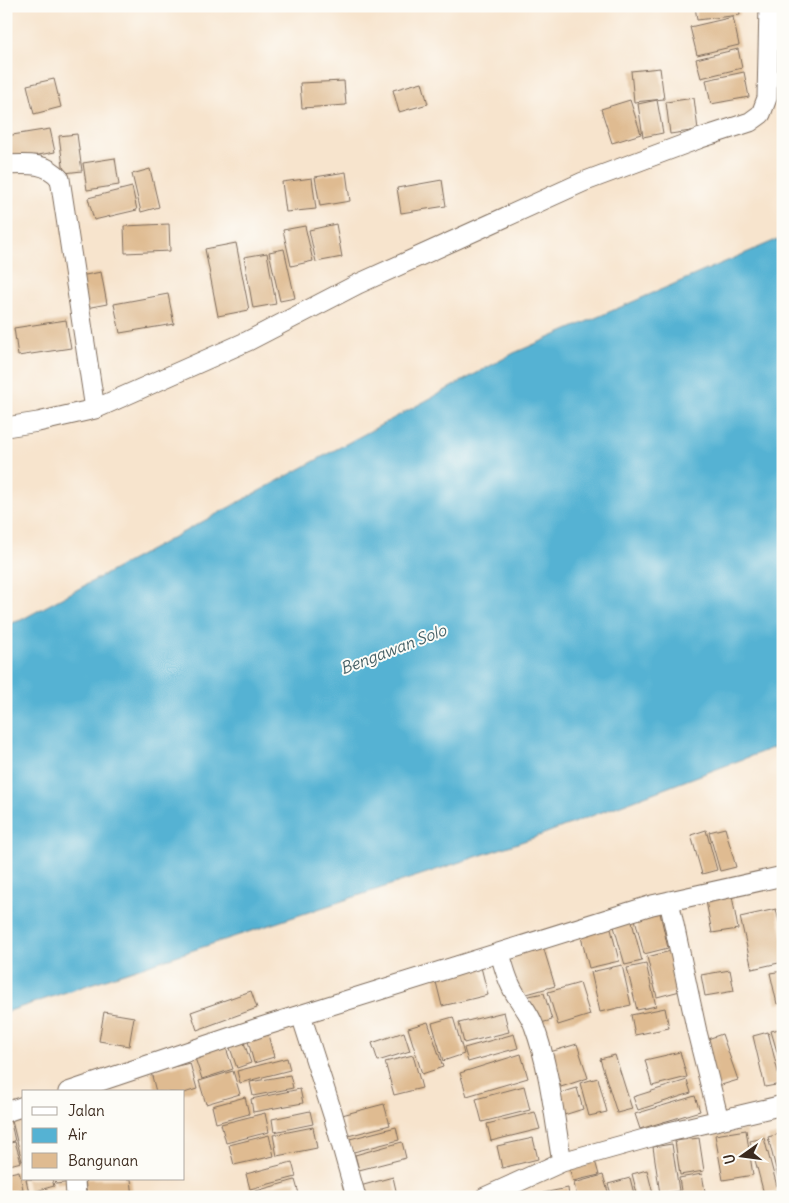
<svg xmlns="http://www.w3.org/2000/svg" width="789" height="1203" font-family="Delius,sans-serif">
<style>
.water{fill:#55b2d3;stroke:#486e78}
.building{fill:#dfbb91}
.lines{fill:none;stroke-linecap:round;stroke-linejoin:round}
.street-casing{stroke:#7d6b5b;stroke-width:21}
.street{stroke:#fff;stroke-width:19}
.labels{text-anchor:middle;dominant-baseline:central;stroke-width:4;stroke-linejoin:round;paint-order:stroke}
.water-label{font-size:16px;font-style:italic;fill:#456066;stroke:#fdfcf7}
</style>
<rect width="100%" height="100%" fill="#fdfcf7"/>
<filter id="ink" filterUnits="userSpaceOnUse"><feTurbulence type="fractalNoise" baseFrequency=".02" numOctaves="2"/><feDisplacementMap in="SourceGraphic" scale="10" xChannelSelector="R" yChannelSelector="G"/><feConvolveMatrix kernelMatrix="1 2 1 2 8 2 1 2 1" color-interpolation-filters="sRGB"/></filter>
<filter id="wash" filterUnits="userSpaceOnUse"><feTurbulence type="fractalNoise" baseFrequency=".0096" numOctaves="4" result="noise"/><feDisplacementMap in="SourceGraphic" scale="20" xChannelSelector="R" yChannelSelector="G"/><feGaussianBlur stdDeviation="1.12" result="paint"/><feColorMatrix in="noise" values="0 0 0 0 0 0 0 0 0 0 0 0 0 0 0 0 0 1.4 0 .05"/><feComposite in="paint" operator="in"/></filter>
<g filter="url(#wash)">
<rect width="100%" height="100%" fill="#f7e4cd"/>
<!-- water -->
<path class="water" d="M783,237V744L533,838L6,1012V625L21,620L514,353Z"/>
<g id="blocks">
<!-- building -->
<path class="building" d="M695,6H739L740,15L697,20Z
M733,17L739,45L697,55L690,27Z
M738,49L742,68L701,78L696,59Z
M660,68L664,99L634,102L631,71Z
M744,72L749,97L711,104L706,80Z
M54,79L61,107L34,114L27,85Z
M344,81L346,105L302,108L300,83Z
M422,82L428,104L399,112L393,90Z
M694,98L698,130L670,134L666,102Z
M630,100L641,134L612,143L601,109Z
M657,100L663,133L643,137L638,104Z
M50,129L55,152L11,160L6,136Z
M77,134L82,171L64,173L59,136Z
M115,158L119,185L87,190L83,163Z
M150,169L159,207L141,212L132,174Z
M346,172L350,201L320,206L315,177Z
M312,178L316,209L286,212L282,182Z
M442,180L446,206L401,213L397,188Z
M132,187L137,210L94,220L88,198Z
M169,224L170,251L125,253L124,226Z
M336,224L342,257L316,262L309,230Z
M305,226L313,261L291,266L283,230Z
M236,243L249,310L218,316L205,249Z
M284,249L295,298L280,301L269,252Z
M267,253L276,304L253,308L244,257Z
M101,272L107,304L86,308L80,276Z
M168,294L174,324L120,333L114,304Z
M66,320L71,348L18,356L14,328Z
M725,828L736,867L720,871L709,832Z
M706,830L717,870L702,874L691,835Z
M732,896L738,929L712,933L706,901Z
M776,909L783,938V962L752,969L740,917Z
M660,913L668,948L644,954L635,919Z
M631,918L642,961L625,965L613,923Z
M610,925L619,961L589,968L580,933Z
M542,943L555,986L520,996L507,953Z
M671,951L680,991L657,997L647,957Z
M480,963L488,995L442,1006L434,974Z
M646,964L656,1006L637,1010L627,968Z
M622,965L631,1005L600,1012L591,972Z
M730,970L734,991L705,996L701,975Z
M783,971V1003L777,1004L770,973Z
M580,983L590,1015L558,1025L548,992Z
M251,991L257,1008L197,1030L191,1012Z
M544,993L552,1020L537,1024L529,996Z
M665,1008L669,1028L635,1035L631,1015Z
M104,1012L134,1017L129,1046L99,1041Z
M504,1012L509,1032L464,1043L459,1023Z
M453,1017L464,1054L443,1061L432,1023Z
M428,1022L443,1067L422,1074L408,1028Z
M783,1028V1069H782L771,1031Z
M404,1032L410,1051L378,1061L372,1043Z
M768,1032L781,1084L765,1087L753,1036Z
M514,1034L518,1048L468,1062L464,1048Z
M722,1034L738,1080L718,1086L702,1041Z
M268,1035L274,1057L254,1063L248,1041Z
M242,1037L251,1063L237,1068L228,1042Z
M224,1042L233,1069L202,1079L193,1052Z
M577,1044L588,1078L561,1087L550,1052Z
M680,1052L687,1077L652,1086L645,1060Z
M521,1054L528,1078L467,1096L460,1073Z
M413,1055L422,1088L394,1095L385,1062Z
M615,1055L632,1109L617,1113L600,1059Z
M287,1058L290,1070L240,1083L237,1071Z
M190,1063L197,1089L184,1093L156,1092L151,1072Z
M233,1071L240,1094L206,1104L199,1081Z
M290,1075L293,1088L253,1096L250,1082Z
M598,1078L607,1112L589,1116L580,1083Z
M687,1080L691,1093L638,1110L633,1097Z
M524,1086L530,1110L482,1122L476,1099Z
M577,1088L583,1109L561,1116L554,1095Z
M300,1089L303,1103L253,1112L251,1099Z
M695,1096L700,1111L640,1129L635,1114Z
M245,1097L249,1114L216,1123L212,1106Z
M384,1104L390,1125L348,1136L342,1115Z
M310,1111L313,1124L274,1132L272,1119Z
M535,1112L540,1129L491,1141L487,1124Z
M265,1113L269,1132L226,1143L221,1124Z
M24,1114V1160L22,1161L11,1117Z
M6,1119H10L15,1141L6,1143Z
M313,1127L317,1148L277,1156L273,1135Z
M396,1127L399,1140L350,1153L346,1140Z
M746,1130L753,1175L723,1180L715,1135Z
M783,1133V1176L778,1177L768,1137Z
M269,1135L274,1156L234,1165L229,1145Z
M533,1138L538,1159L502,1168L497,1146Z
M699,1138L704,1171L680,1175L675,1141Z
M764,1138L778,1190L764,1194L750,1141Z
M15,1142L21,1162L6,1166V1144Z
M402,1142L406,1158L359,1170L355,1155Z
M672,1144L679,1191L660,1194L653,1147Z
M594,1157L599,1175L573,1181L568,1164Z
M292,1162L296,1177L250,1189L246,1174Z
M647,1170L653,1194L638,1197L632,1174Z
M19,1171L23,1189L6,1192V1174Z
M702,1174L706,1197H682L679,1178Z
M603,1175L609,1195L577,1197L574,1183Z
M393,1177L397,1195L389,1197H363L360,1186Z
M630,1178L634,1194L623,1197H612L608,1184Z
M26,1179H52L54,1186L29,1193Z
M55,1179H71V1182L56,1184Z
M85,1179H131L133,1197H87Z
M295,1180L300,1197H250L249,1193Z
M568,1188L569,1197H544L543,1193Z"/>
</g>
</g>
<g filter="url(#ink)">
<use href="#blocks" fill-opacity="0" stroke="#7d6b5b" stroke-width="1"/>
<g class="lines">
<!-- street casing -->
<g class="street-casing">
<path id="street" d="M6,165C27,164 47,162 60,179L95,409
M6,427L38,422L95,409L248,341L358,284L583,182L701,138L750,122L761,114L767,98L769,6
M669,901L697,1032L719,1120
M500,953C503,964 506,976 511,986C517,1000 529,1011 534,1026C550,1069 554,1117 562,1162
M301,1015L333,1115L356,1197
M68,1092L258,1028L652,905L783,876
M6,1112L24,1106
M75,1179L76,1197
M485,1197L562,1162L669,1132L783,1105"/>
</g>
<!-- street -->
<use href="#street" class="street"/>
</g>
</g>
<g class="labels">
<!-- water labels -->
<g class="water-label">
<text transform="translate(393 649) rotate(-21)">Bengawan Solo</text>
</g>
</g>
<!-- margin -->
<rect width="789" height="1203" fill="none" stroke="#fdfcf7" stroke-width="25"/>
<!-- legend -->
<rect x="22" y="1090" width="162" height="90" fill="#fdfcf7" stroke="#afa8a0"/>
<rect x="32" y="1107" width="25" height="8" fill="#ffffff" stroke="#afa8a0"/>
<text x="68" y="1116" font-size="15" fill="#3b2a1e">Jalan</text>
<rect x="32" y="1128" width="25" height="15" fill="#55b2d3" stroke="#afa8a0"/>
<text x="68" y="1140" font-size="15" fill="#3b2a1e">Air</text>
<rect x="32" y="1153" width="25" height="15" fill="#dfbb91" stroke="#afa8a0"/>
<text x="68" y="1166" font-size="15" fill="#3b2a1e">Bangunan</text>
<!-- north arrow -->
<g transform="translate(742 1156) rotate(256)" stroke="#fdfcf7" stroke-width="4" paint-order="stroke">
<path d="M0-4L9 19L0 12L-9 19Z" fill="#3b2a1e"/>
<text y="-8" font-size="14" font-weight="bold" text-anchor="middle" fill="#3b2a1e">U</text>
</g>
</svg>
